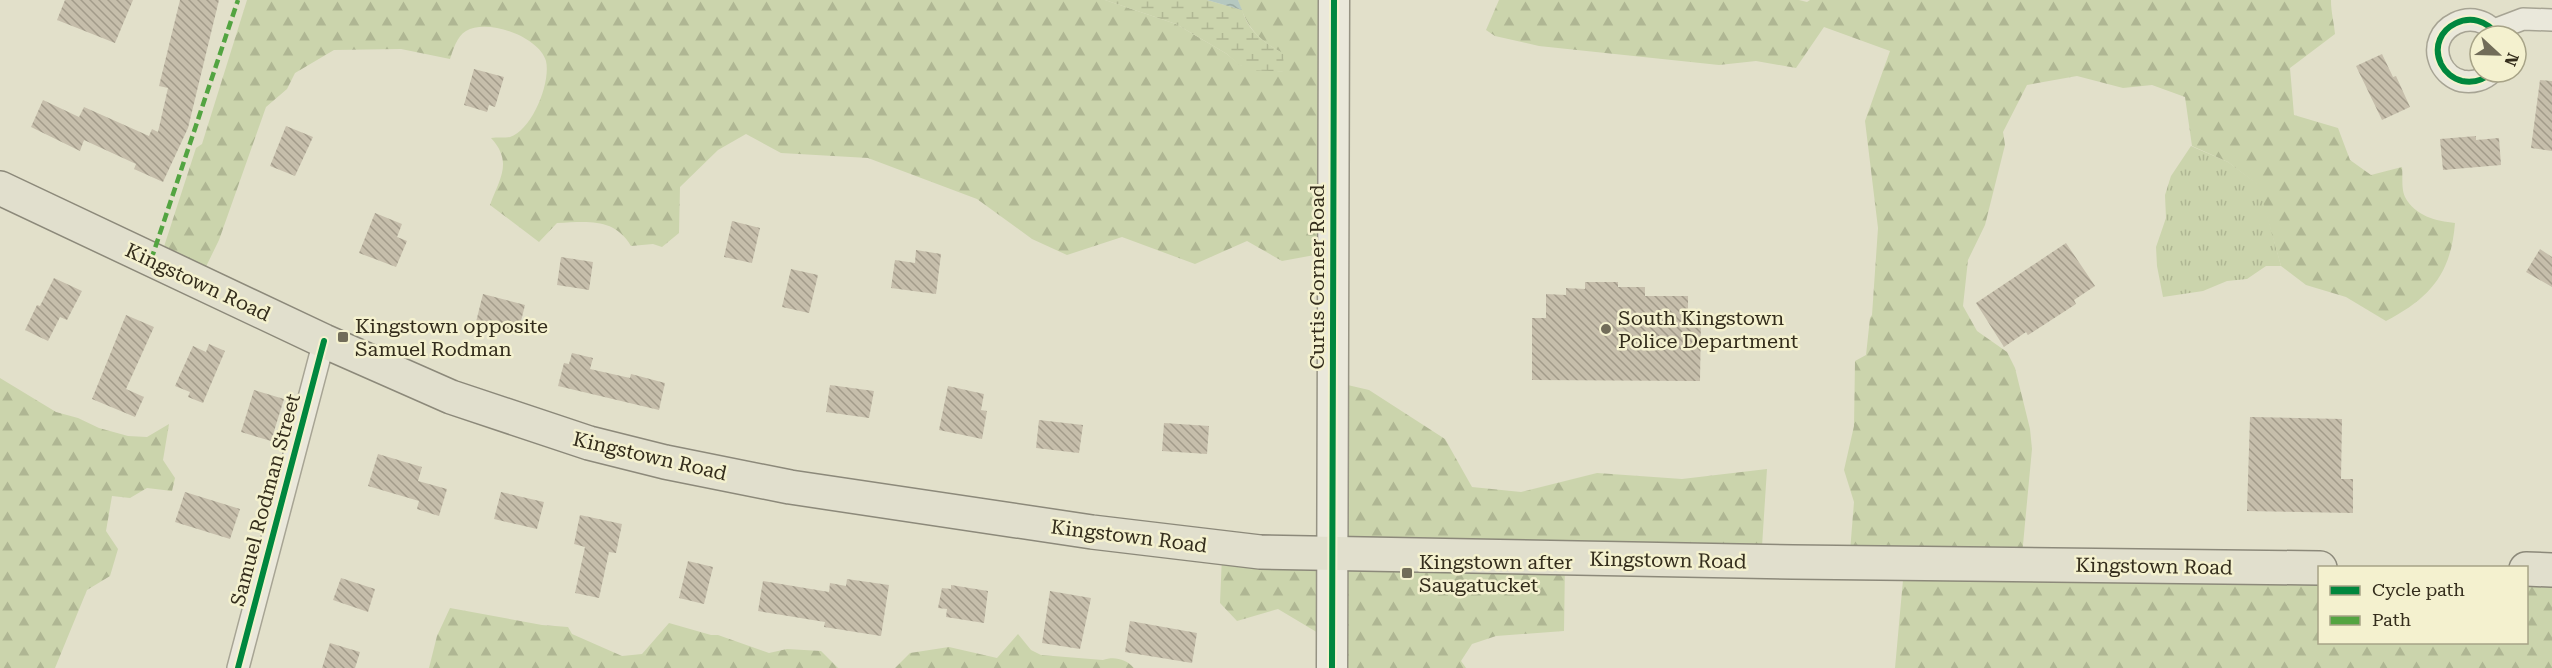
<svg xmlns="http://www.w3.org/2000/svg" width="2552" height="668" font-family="'Roboto Serif',serif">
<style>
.grass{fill:url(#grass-tufts)}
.forest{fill:url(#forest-firs)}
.wetland{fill:url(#wetland-marsh)}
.water{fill:url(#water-waves)}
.building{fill:url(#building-back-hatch)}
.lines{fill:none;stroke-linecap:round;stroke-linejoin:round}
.street-casing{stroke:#a7a494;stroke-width:24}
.secondary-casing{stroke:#969384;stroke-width:33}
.primary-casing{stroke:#8c897a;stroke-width:36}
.street{stroke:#eae8db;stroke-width:21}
.secondary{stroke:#eae8db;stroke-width:30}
.primary{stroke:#e1dfcd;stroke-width:33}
.quiet{stroke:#53a441;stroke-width:4.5;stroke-dasharray:9 4.5;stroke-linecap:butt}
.cycleway-casing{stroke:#f4f1cf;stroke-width:10}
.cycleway{stroke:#00873e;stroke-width:6}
.poi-dot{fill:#716c59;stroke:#f4f1cf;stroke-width:2}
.labels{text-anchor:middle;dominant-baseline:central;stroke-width:5;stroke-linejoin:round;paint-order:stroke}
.street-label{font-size:20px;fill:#342d1c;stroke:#f4f1cf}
.poi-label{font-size:20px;fill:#342d1c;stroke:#f4f1cf;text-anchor:start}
</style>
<defs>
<pattern id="grass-tufts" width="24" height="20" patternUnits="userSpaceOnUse" patternTransform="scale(1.5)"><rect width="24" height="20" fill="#cbd4ac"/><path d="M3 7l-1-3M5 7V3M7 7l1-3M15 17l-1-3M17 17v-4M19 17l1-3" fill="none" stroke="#afb693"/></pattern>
<pattern id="forest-firs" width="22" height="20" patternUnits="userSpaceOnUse" patternTransform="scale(1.5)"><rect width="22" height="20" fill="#cbd4ac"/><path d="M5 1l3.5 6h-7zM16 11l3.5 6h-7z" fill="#afb693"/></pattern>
<pattern id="wetland-marsh" width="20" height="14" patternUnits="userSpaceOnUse" patternTransform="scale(1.5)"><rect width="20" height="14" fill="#cbd4ac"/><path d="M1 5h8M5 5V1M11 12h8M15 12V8" fill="none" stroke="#afb693"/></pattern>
<pattern id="water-waves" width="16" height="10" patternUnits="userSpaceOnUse" patternTransform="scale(1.5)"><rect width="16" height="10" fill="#b5c8c0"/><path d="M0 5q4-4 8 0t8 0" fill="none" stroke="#9caca4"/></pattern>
<pattern id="building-back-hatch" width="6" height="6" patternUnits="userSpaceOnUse" patternTransform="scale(1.5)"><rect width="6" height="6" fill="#c6beab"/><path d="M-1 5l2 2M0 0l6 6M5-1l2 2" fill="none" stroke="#a29b8a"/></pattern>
</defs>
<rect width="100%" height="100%" fill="#e2e0ca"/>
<!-- grass -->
<path class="grass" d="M2191,146L2228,162L2259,185L2281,266H2266L2247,279L2227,281L2203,291L2163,297L2157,266L2156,247L2166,218L2165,195L2171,176Z"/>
<!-- forest -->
<path class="forest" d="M247,0H1105L1176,24L1227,54L1240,65L1283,72L1282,53C1258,39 1247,28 1238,0H1338L1331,252L1282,261L1247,241L1195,264L1122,237L1067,255L1032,239L977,199L868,158L781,153L746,134L718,150L680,187L679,233L662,247L653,244L631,246C614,217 587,222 557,223L539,242L490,205C500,178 513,162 491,138C497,137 505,138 510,137C532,130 551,83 546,61C539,37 488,18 466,31C457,36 453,50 450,59L401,49L334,50L295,73L287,89L266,107L219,240L199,281L159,262L196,148L202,144Z
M1499,0H1799L1807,2L1810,0H2331C2331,13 2334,22 2335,34L2290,68L2294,115L2338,128L2350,160L2371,175L2402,167C2403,175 2401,189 2405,197C2415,216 2436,221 2455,223C2451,274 2430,298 2386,321L2346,297L2306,285L2281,266L2258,185L2228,162L2192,146L2185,97L2152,85L2123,88L2077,76L2027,85L2003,132L2005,145L1985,225L1968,260L1963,306L1977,331L2007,352L2015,368L2030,429L2032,449L2021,566L2319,572L2320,642H2526L2527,576L2552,577V668H1895L1904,569L1849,564L1854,502L1844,470L1854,426L1855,361L1866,355L1870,318L1872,315L1878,228L1865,121L1890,51L1824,27L1796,68L1756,61L1719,65L1539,46L1495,36L1486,30Z
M0,378L56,412L78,418L99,428L128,436L147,437L169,424L163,460L175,478L172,491L147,488L130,498L112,496L106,531L118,549L110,576L87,590L55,668H0Z
M1339,383L1369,390L1445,439L1472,487L1521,492L1597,473L1682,479L1767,469L1761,562L1565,563L1564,631L1496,636L1472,644L1461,661L1466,668H1335V643L1278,609L1237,621L1220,603L1222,555L1324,556Z
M450,608L542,625L568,627L572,634L622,656L642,654L669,623L711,635H718L769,653L787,649L821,651L838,668H429L437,636Z
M1018,634L1031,650L1041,655L1103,660C1114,656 1126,659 1134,668H895L910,653L949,647L997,658Z"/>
<!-- wetland -->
<path class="wetland" d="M1105,0H1207L1242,10C1248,31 1264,43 1283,53L1284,72L1256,70L1239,65L1227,54L1176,24Z"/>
<!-- water -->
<path class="water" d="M1207,0H1238L1242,10Z"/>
<!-- building -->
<path class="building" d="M65,0H133L115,43L57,20Z
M180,0H219L188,128L163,182L134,169L136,164L84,140L80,151L31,127L43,100L79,117L84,107L149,136L152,129L158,132L168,88L159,86Z
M2382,54L2393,77L2396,76L2410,107L2382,120L2356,66Z
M474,69L504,77L495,107L489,105L487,112L464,105Z
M2540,80L2552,81V151L2531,148Z
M286,126L313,137L295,176L270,166Z
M2476,136V140L2499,138L2501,165L2443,170L2440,139Z
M375,213L402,224L397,237L407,241L396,267L359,253Z
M732,221L760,228L752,263L724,257Z
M2066,243L2095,286L2074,300L2076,304L2028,335L2026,332L2004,347L1976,303Z
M2540,249L2552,257V287L2526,272Z
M916,250L941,254L936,294L891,288L895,260L915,263Z
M561,257L593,262L589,290L557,285Z
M791,269L818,275L809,313L782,307Z
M54,278L82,291L67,320L60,317L48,341L25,330L37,305L40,306Z
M1585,282H1618V287H1645V296H1688V319L1701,320L1700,381L1532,380V318H1546V294L1566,295V288L1585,289Z
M483,294L525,305L518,333L476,322Z
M126,315L154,327L126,389L144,397L135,417L92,399Z
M209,344L225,351L203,403L188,397L190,392L175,386L193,346L206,352Z
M572,353L593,358L590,369L630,378L631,374L665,383L659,410L558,386L564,363L569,364Z
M830,385L874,391L869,418L826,412Z
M948,386L984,394L981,410L987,411L982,439L939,430Z
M254,390L284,399L271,441L241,432Z
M2250,417L2342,419L2341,479H2353V513L2247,511Z
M1039,420L1083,425L1079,453L1036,448Z
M1164,423L1209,426L1207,454L1162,451Z
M378,454L422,467L418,481L447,489L439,516L417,509L419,501L368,486Z
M185,492L240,509L230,539L175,522Z
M501,492L544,502L537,529L494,519Z
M580,515L622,524L616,553L609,552L599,598L575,593L585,547L574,544Z
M688,561L713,567L704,604L679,598Z
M341,578L375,589L368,612L333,600Z
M847,579L889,585L881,636L824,627L825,622L758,611L763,581L829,592L830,583L846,586Z
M951,585L988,591L984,623L946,617L947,609L938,608L942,588L951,589Z
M1050,591L1091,598L1080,649L1042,643Z
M1130,621L1197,633L1192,663L1125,652Z
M330,643L360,652L355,668H322Z"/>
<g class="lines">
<!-- street casing -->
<g class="street-casing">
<path id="street" d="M2494,30L2523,19L2552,20
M2492,72C2484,80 2473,83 2462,81C2453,79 2445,72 2441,64C2424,27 2478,2 2497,36
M238,668L324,341"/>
</g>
<!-- secondary casing -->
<g class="secondary-casing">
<path id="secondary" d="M1332,668L1334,0"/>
</g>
<!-- primary casing -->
<g class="primary-casing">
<path id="primary" d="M0,188L324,341L451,397L589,443L665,462L790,487L1092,532L1260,552L1793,562L2320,568
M2526,569L2552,570"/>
</g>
<!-- street -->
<use href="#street" class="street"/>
<!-- secondary -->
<use href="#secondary" class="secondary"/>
<!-- primary -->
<use href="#primary" class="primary"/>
<!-- quiet -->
<path class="quiet" d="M151,260L238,0"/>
<!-- cycleway casing -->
<g class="cycleway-casing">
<path id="cycleway" d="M2492,72C2484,80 2473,83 2462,81C2453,79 2445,72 2441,64C2424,27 2478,2 2497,36
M238,668L324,341
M1332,668L1334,0"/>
</g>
<!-- cycleway -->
<use href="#cycleway" class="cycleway"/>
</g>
<!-- markers -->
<g class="poi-dot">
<circle cx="1606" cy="329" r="6"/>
<rect x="337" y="331" width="12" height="12" rx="3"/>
<rect x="1401" y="567" width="12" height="12" rx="3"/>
</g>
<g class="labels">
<!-- street labels -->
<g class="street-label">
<text transform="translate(1317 277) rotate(-90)">Curtis Corner Road</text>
<text transform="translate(198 282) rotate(25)">Kingstown Road</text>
<text transform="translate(650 456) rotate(13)">Kingstown Road</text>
<text transform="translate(265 500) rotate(-75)">Samuel Rodman Street</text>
<text transform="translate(1129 536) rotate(7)">Kingstown Road</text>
<text transform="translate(1668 560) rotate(1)">Kingstown Road</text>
<text transform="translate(2154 566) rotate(1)">Kingstown Road</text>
</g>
<!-- poi labels -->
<g class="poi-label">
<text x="1618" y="318">South Kingstown<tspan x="1618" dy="23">Police Department</tspan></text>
<text x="355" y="326">Kingstown opposite<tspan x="355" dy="23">Samuel Rodman</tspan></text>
<text x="1419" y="562">Kingstown after<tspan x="1419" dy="23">Saugatucket</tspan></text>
</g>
</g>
<!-- legend -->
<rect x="2318" y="566" width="210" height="78" fill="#f4f1cf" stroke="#a7a387" stroke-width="1.5"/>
<rect x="2330" y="586" width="30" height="9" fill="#00873e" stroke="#a7a387" stroke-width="1.5"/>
<text x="2372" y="596" font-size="18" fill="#342d1c">Cycle path</text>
<rect x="2330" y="616" width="30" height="9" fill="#53a441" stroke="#a7a387" stroke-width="1.5"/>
<text x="2372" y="626" font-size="18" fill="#342d1c">Path</text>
<!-- north arrow -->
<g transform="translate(2498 54) rotate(112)"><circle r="28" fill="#f4f1cf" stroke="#a7a387" stroke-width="1.5"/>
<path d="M0-4.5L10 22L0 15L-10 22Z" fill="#716c59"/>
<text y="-9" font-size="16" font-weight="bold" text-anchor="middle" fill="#342d1c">N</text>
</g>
</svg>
